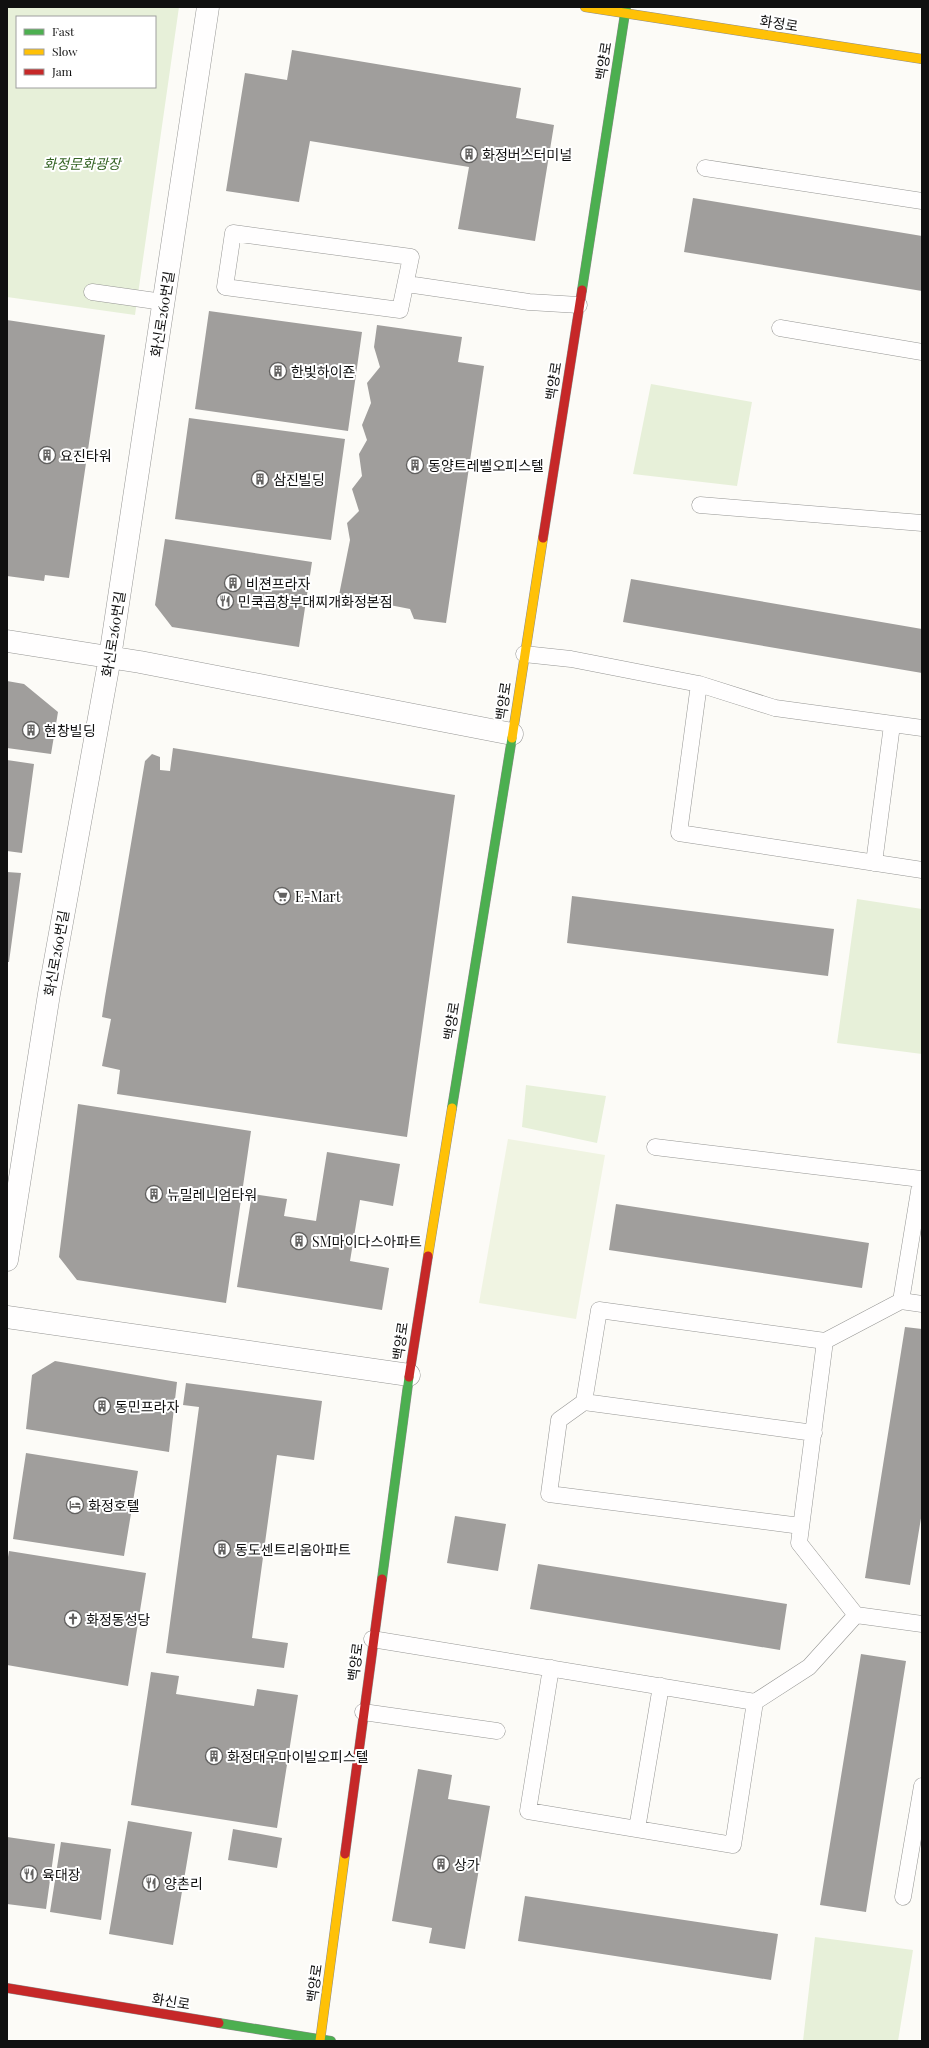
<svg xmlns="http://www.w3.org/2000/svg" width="929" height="2048" font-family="'Playfair Display','Noto Sans KR',serif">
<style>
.green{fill:#e7f0d9;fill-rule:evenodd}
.pitch{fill:#f0f4e2}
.building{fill:#a09e9c}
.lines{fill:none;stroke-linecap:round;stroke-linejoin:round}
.lane-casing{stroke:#969694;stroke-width:17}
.street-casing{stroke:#969694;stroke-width:23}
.fast-casing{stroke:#8d8c8b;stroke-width:10}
.slow-casing{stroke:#8d8c8b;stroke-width:10}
.jam-casing{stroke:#8d8c8b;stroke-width:10}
.lane{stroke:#fffefe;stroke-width:16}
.street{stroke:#fffefe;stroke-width:22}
.fast{stroke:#4caf50;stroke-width:9}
.slow{stroke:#ffc107;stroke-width:9}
.jam{stroke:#c62828;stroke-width:9}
.labels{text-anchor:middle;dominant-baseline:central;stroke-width:4;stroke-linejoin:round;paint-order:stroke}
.street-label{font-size:14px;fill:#101010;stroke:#fff}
.poi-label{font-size:14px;fill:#101010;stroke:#fff;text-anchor:start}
.park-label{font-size:14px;font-style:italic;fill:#356425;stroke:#fff}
</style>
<rect width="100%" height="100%" fill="#fcfbf7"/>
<!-- green -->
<path class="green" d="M7,7H179L135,315L7,297ZM17,17H155V87H17Z
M651,384L752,402L737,486L633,474Z
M857,899L922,909V1054L837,1043Z
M526,1085L606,1096L597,1143L522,1127Z
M815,1937L913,1950L898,2041H803Z"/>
<!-- pitch -->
<path class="pitch" d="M508,1139L605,1155L576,1319L479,1303Z"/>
<!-- building -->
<path class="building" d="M292,50L521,88L516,118L554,125L535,241L458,229L469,167L310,141L299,202L226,191L245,73L287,80Z
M693,198L922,236V291L684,252Z
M209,311L362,332L348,431L195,409Z
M7,320L105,335L69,578L45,575L44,581L7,576Z
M377,325L462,337L458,362L484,366L446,623L414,619L410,609L339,595L350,540L347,523L359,511L352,489L362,476L359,454L367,440L362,425L371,403L367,383L380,367L374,347Z
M189,418L345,439L331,540L175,519Z
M165,539L312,562L299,647L172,627L155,605Z
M631,579L922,629V673L623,622Z
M7,681L24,684L58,712L51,754L7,748Z
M173,748L455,795L407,1137L117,1094L120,1070L102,1066L111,1019L102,1017L105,997L145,761L152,754L160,757V770L170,771Z
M7,760L34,764L22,853L7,851Z
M7,872L21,873L9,962H7Z
M572,896L834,929L828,976L567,943Z
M78,1104L251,1131L226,1303L77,1280L59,1257Z
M327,1152L400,1164L393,1206L360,1200L350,1261L389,1268L382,1310L237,1287L252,1194L287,1199L284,1216L316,1221Z
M616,1204L869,1243L862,1288L609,1250Z
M905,1327L922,1329V1512L910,1585L865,1578Z
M55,1361L177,1382L169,1452L26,1429L32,1375Z
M186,1383L322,1401L314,1460L277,1455L252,1638L288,1643L284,1668L166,1653L199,1407L183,1405Z
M26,1453L138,1471L124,1556L13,1539Z
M455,1516L506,1524L498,1571L447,1563Z
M9,1551L146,1573L128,1686L7,1665V1563Z
M538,1564L787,1604L780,1650L530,1609Z
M861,1654L906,1661L866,1912L820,1905Z
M151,1672L179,1676L176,1694L254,1706L257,1689L298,1695L277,1828L131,1805Z
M418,1769L452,1775L448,1799L490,1806L465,1949L429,1943L432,1928L392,1921Z
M128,1821L192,1832L173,1945L109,1934Z
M233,1829L282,1838L277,1868L228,1860Z
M7,1837L55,1844L46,1909L7,1904Z
M61,1842L111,1849L101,1920L50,1912Z
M525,1896L778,1934L771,1980L518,1941Z"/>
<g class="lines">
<!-- lane casing -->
<g class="lane-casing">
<path id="lane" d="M705,168L922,201
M233,233L411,257L400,310L225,287Z
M407,284L529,302L579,305
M92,292L163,302
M780,328L922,352
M700,505L922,523
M524,654L571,659L699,684L775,708L922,728
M699,684L679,833L922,870
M874,863L892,725
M655,1147L921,1179L901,1301
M584,1402L814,1433
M801,1526L549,1494L559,1420L584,1402L599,1310L825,1341
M856,1615L799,1543L825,1341L901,1301L922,1304
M372,1639L755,1702L809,1667L856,1615L922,1624
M551,1668L528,1811L733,1845L755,1702
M363,1712L497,1731
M637,1829L661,1686
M903,1897L922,1786"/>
</g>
<!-- street casing -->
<g class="street-casing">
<path id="street" d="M7,641L140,662L512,734
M7,1260L49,994L110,657L208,7
M7,1317L409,1375"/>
</g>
<!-- fast casing -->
<g class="fast-casing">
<path id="fast" d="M582,290L626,7
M452,1108L512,738
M382,1579L409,1377
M219,2023L331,2041"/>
</g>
<!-- slow casing -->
<g class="slow-casing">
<path id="slow" d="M585,7L922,59
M512,738L543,538
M428,1256L452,1108
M320,2041L345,1854"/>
</g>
<!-- jam casing -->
<g class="jam-casing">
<path id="jam" d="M543,538L582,290
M409,1377L428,1256
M345,1854L382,1579
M7,1988L219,2023"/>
</g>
<!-- lane -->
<use href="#lane" class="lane"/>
<!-- street -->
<use href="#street" class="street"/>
<!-- fast -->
<use href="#fast" class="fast"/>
<!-- slow -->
<use href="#slow" class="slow"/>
<!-- jam -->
<use href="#jam" class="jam"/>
</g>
<!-- icons -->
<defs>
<g id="building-ring" transform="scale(0.9)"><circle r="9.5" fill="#fff" stroke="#636261" stroke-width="1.5"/><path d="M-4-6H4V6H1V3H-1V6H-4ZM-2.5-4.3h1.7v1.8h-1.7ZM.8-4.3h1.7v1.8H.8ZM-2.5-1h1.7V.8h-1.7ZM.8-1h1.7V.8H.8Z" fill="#636261"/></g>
<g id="restaurant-ring" transform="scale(0.9)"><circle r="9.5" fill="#fff" stroke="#636261" stroke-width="1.5"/><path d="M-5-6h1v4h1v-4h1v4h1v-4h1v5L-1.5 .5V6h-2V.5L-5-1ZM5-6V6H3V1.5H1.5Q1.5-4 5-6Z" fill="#636261"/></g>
<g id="supermarket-ring" transform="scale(0.9)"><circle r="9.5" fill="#fff" stroke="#636261" stroke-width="1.5"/><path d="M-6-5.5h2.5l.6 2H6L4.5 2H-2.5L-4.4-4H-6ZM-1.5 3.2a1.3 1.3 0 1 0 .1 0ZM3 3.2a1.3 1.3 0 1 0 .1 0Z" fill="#636261"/></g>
<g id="hotel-ring" transform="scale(0.9)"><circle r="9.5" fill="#fff" stroke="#636261" stroke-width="1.5"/><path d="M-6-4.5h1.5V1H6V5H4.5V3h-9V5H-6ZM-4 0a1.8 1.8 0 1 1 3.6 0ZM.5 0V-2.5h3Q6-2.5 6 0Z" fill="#636261"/></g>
<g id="church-ring" transform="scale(0.9)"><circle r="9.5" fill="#fff" stroke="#636261" stroke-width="1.5"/><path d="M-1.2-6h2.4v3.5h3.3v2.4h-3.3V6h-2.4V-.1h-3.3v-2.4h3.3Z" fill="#636261"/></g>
</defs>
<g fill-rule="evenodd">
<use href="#building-ring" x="469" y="154"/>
<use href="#building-ring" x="278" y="371"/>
<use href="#building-ring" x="47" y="455"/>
<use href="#building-ring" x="415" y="465"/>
<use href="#building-ring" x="260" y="479"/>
<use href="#building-ring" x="233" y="583"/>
<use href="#restaurant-ring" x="225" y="601"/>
<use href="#building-ring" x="31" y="730"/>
<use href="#supermarket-ring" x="282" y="896"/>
<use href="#building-ring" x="154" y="1194"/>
<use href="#building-ring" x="299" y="1241"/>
<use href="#building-ring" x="102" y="1406"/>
<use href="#hotel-ring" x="75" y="1505"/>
<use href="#building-ring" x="222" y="1549"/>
<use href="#church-ring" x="73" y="1619"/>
<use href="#building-ring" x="214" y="1756"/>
<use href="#building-ring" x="441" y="1864"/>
<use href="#restaurant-ring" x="29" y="1874"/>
<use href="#restaurant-ring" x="151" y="1883"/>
</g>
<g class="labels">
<!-- street labels -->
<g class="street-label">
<text transform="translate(779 23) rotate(9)">화정로</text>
<text transform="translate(603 61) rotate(-81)">백양로</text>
<text transform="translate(162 314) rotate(-81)">화신로260번길</text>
<text transform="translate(553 381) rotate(-81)">백양로</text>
<text transform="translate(113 634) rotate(-81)">화신로260번길</text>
<text transform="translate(503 701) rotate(-82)">백양로</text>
<text transform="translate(56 953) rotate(-80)">화신로260번길</text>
<text transform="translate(451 1021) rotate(-81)">백양로</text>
<text transform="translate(400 1341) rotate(-82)">백양로</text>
<text transform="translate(355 1662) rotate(-83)">백양로</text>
<text transform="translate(314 1983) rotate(-82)">백양로</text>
<text transform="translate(171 2001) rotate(9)">화신로</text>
</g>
<!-- poi labels -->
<g class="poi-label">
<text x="482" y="154">화정버스터미널</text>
<text x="291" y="371">한빛하이죤</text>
<text x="60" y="455">요진타워</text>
<text x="428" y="465">동양트레벨오피스텔</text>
<text x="273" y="479">삼진빌딩</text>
<text x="246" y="583">비젼프라자</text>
<text x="238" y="601">민쿡곱창부대찌개화정본점</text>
<text x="44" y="730">현창빌딩</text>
<text x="295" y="896">E-Mart</text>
<text x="167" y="1194">뉴밀레니엄타워</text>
<text x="312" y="1241">SM마이다스아파트</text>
<text x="115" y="1406">동민프라자</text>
<text x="88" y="1505">화정호텔</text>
<text x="235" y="1549">동도센트리움아파트</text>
<text x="86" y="1619">화정동성당</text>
<text x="227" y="1756">화정대우마이빌오피스텔</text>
<text x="454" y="1864">상가</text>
<text x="42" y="1874">육대장</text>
<text x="164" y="1883">양촌리</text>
</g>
<!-- park labels -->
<g class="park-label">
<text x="82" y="163">화정문화광장</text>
</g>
</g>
<!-- border -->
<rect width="929" height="2048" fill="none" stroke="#101010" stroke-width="16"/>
<!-- legend -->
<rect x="16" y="16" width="140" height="72" fill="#ffffff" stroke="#9f9f9f"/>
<rect x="24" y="29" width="20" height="6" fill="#4caf50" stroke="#9f9f9f"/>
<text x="52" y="36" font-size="12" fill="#101010">Fast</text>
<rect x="24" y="49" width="20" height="6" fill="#ffc107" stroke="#9f9f9f"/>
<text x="52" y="56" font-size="12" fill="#101010">Slow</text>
<rect x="24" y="69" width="20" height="6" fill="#c62828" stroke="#9f9f9f"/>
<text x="52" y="76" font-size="12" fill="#101010">Jam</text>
</svg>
